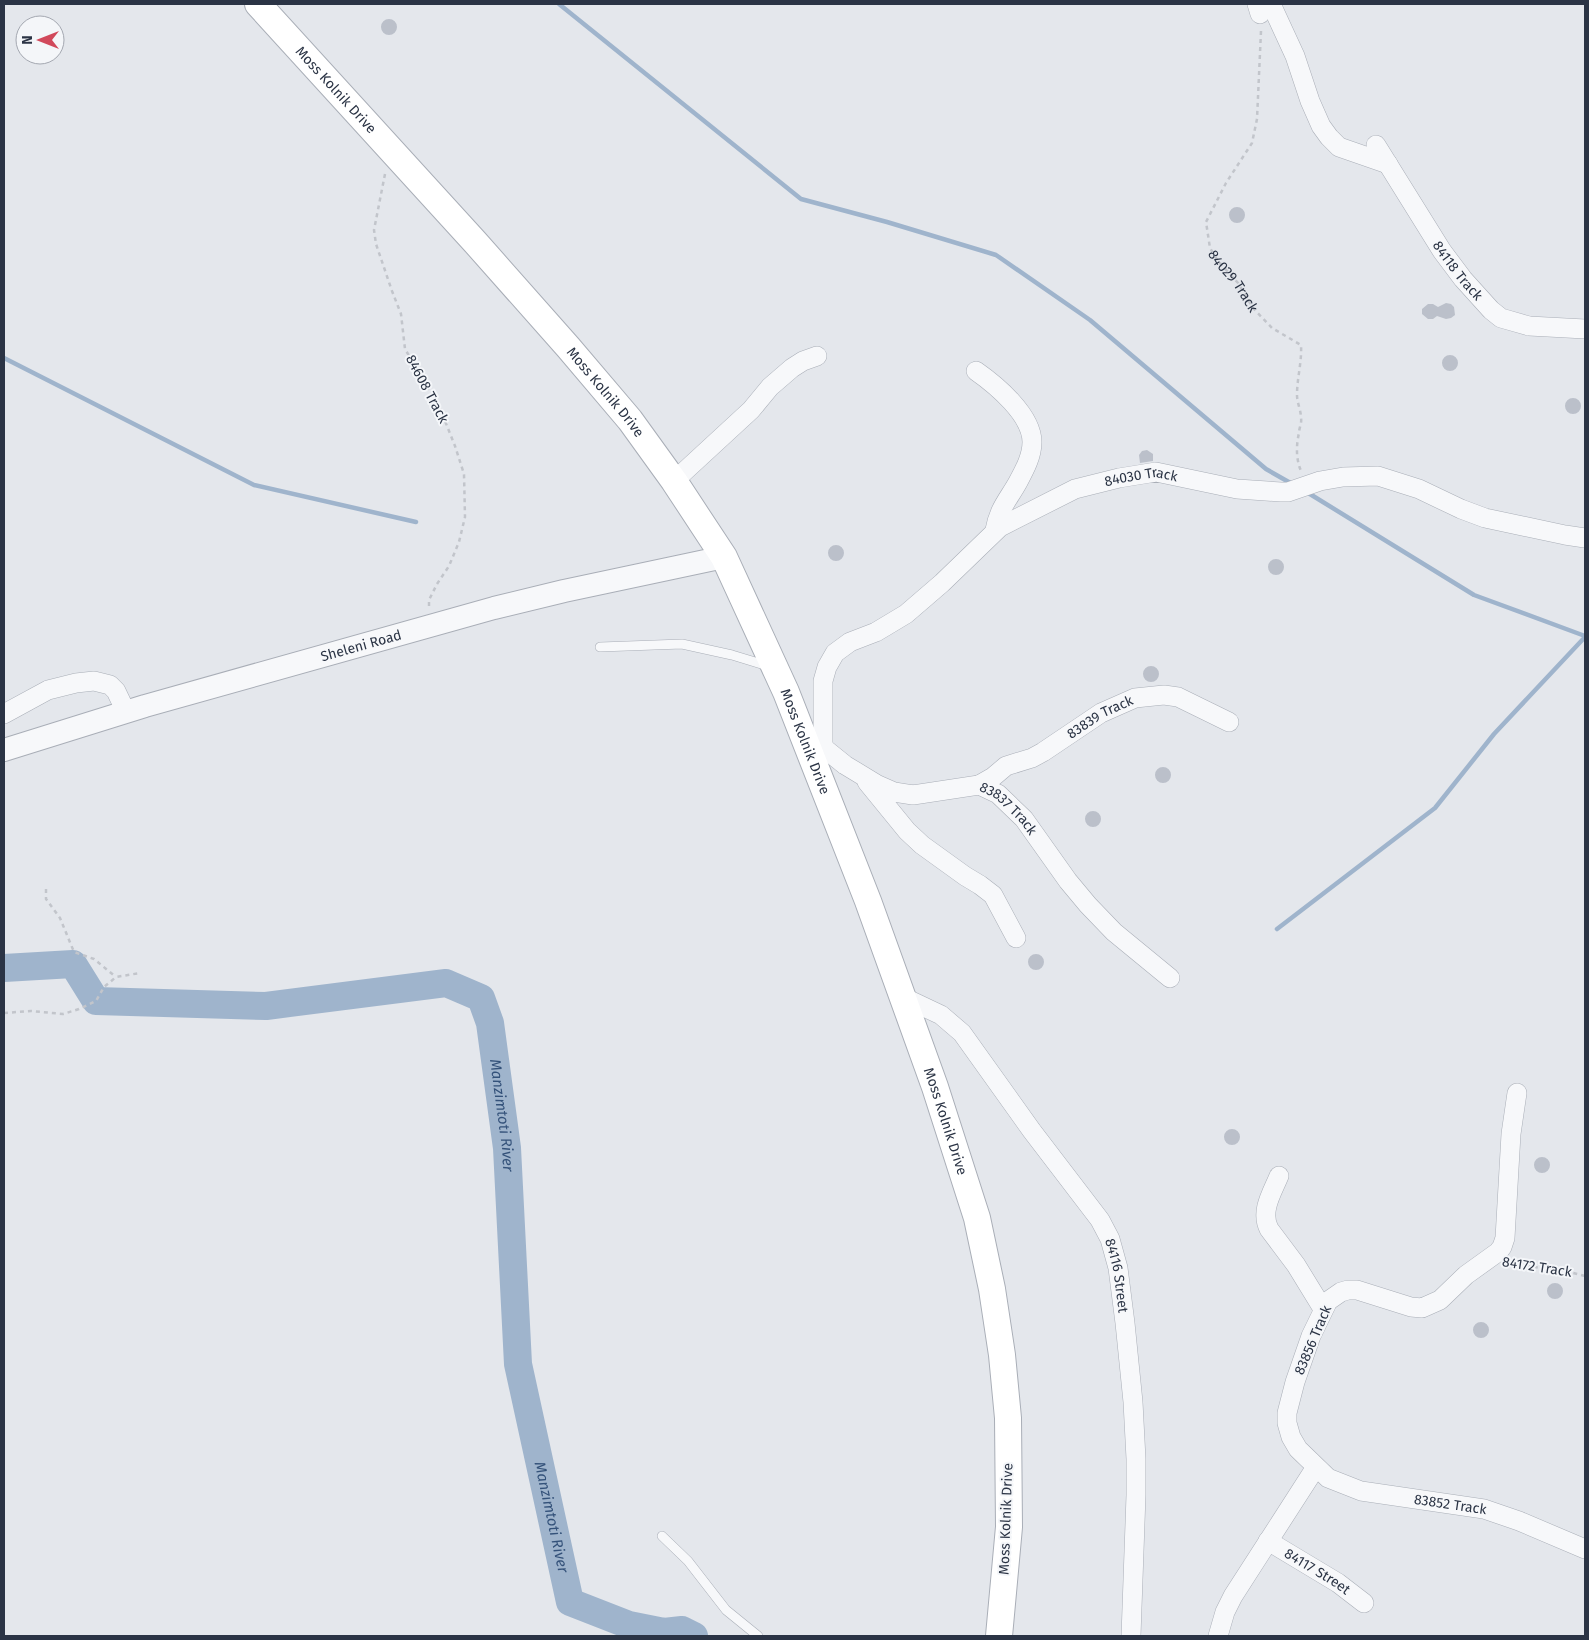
<svg xmlns="http://www.w3.org/2000/svg" width="1589" height="1640" font-family="'Fira Sans',sans-serif">
<style>
.lines{fill:none;stroke-linecap:round;stroke-linejoin:round}
.stream{stroke:#9fb4cc;stroke-width:4.5}
.river{stroke:#9fb4cc;stroke-width:28}
.building{fill:#bbc0ca}
.service-casing{stroke:#a9aeb7;stroke-width:10}
.minor-casing{stroke:#a9aeb7;stroke-width:20}
.tertiary-casing{stroke:#a9aeb7;stroke-width:24}
.secondary-casing{stroke:#a9aeb7;stroke-width:28}
.path{stroke:#c2c5cb;stroke-width:2.5;stroke-dasharray:4 4;stroke-linecap:butt}
.service{stroke:#f7f8fa;stroke-width:9}
.minor{stroke:#f7f8fa;stroke-width:19}
.tertiary{stroke:#f7f8fa;stroke-width:22}
.secondary{stroke:#fff;stroke-width:26}
.labels{text-anchor:middle;dominant-baseline:central;stroke-width:4;stroke-linejoin:round;paint-order:stroke}
.street-label{font-size:14px;fill:#2b3445;stroke:#f4f6f9}
.water-label{font-size:15px;font-style:italic;fill:#34527a;stroke:#f4f6f9}
</style>
<rect width="100%" height="100%" fill="#e4e7ec"/>
<g class="lines">
<!-- stream -->
<path class="stream" d="M559,4L801,199L887,222L996,255L1090,320L1266,469L1294,485
M4,358L254,485L416,522
M1305,491L1474,595L1585,636
M1277,929L1435,808L1494,734L1585,637"/>
<!-- river -->
<path class="river" id="s1" d="M4,968L73,964L96,1001L266,1006L446,983L481,998L490,1023L507,1148L518,1364L570,1602L629,1625L664,1632L682,1630L694,1636"/>
</g>
<!-- building -->
<path class="building" d="M381 27a8 8 0 1 1 16 0a8 8 0 1 1-16 0Z
M1229 215a8 8 0 1 1 16 0a8 8 0 1 1-16 0Z
M1446,303L1451,304L1454,307L1455,315L1451,318L1446,319L1437,316L1433,319H1428L1422,314V309L1428,304H1433L1438,307Z
M1442 363a8 8 0 1 1 16 0a8 8 0 1 1-16 0Z
M1565 406a8 8 0 1 1 16 0a8 8 0 1 1-16 0Z
M1147,450L1153,454V461L1140,463L1139,455L1142,451Z
M828 553a8 8 0 1 1 16 0a8 8 0 1 1-16 0Z
M1268 567a8 8 0 1 1 16 0a8 8 0 1 1-16 0Z
M1143 674a8 8 0 1 1 16 0a8 8 0 1 1-16 0Z
M1155 775a8 8 0 1 1 16 0a8 8 0 1 1-16 0Z
M1085 819a8 8 0 1 1 16 0a8 8 0 1 1-16 0Z
M1028 962a8 8 0 1 1 16 0a8 8 0 1 1-16 0Z
M1224 1137a8 8 0 1 1 16 0a8 8 0 1 1-16 0Z
M1534 1165a8 8 0 1 1 16 0a8 8 0 1 1-16 0Z
M1547 1291a8 8 0 1 1 16 0a8 8 0 1 1-16 0Z
M1473 1330a8 8 0 1 1 16 0a8 8 0 1 1-16 0Z"/>
<g class="lines">
<!-- service casing -->
<g class="service-casing">
<path id="service" d="M600,647L682,644L732,655L768,666
M662,1536L688,1561L726,1610L758,1636"/>
</g>
<!-- minor casing -->
<g class="minor-casing">
<g id="minor">
<path d="M1257,4L1260,14"/>
<path d="M1271,4L1295,56L1310,101L1321,126L1329,137L1339,147L1388,164"/>
<path id="s3" d="M1376,145L1442,251L1463,279L1491,310L1501,318L1529,326L1585,329"/>
<path d="M976,371C996,385 1032,415 1032,442C1032,456 1025,469 1018,482C1008,500 999,508 995,530"/>
<path d="M674,481L751,410L770,387L792,368L803,361L817,356"/>
<path d="M4,714L48,690L76,683L94,681L110,685L116,691L126,712"/>
<path id="s4" d="M814,740L845,765L878,785L894,792L913,795L979,785L998,794L1024,819L1068,881L1088,905L1114,932L1170,978"/>
<path id="s5" d="M823,748V681L827,667L835,653L850,642L876,632L906,614L942,583L1000,527L1075,489L1119,478L1156,472L1237,489L1281,492H1288L1320,481L1343,477L1378,476L1419,489L1461,509L1485,518L1565,535L1585,538"/>
<path d="M867,782L907,831L922,845L965,876L980,885L993,895L1016,938"/>
<path id="s6" d="M979,785L993,777L1006,766L1032,758L1043,752L1101,713L1135,698L1164,695L1178,697L1229,722"/>
<path id="s7" d="M903,997L941,1015L962,1033L1032,1131L1100,1220L1110,1239L1118,1268L1125,1323L1133,1402L1136,1459V1495L1131,1636"/>
<path id="s8" d="M1517,1093L1511,1134L1505,1238L1502,1247L1498,1252L1466,1275L1440,1300L1422,1308L1411,1307L1357,1290H1348L1341,1292L1328,1301L1311,1336L1295,1382L1287,1413V1423L1291,1437L1298,1449L1328,1478L1361,1491L1484,1509L1519,1521L1585,1549"/>
<path d="M1279,1176C1272,1193 1260,1211 1269,1229L1296,1265L1323,1309"/>
<path id="s9" d="M1268,1541L1338,1583L1364,1603"/>
<path d="M1218,1636L1225,1612L1233,1596L1316,1467"/>
</g>
</g>
<!-- tertiary casing -->
<g class="tertiary-casing">
<g id="tertiary">
<path id="s10" d="M4,750L145,706L494,608L564,591L724,557"/>
</g>
</g>
<!-- secondary casing -->
<g class="secondary-casing">
<g id="secondary">
<path id="s11" d="M258,4L475,242L568,347L630,420L674,481L724,557L786,692L868,901L935,1087L977,1218L992,1289L1002,1355L1008,1418L1009,1527L999,1636"/>
</g>
</g>
<!-- path -->
<g class="path">
<path id="s2" d="M1261,31L1257,119L1252,143L1226,183L1206,222L1210,248L1218,261L1238,283L1253,308L1272,328L1301,345C1302,362 1297,378 1297,395C1297,403 1301,410 1301,418C1302,423 1299,428 1299,433C1296,446 1296,459 1301,471"/>
<path d="M385,174L374,230L376,244L392,291L401,314L405,349L439,406L455,446L464,474L465,517L459,542L449,566L437,584L429,600V607"/>
<path d="M46,889V899L60,918L74,952L94,959L116,977"/>
<path d="M4,1013L31,1011L63,1014L79,1009L96,1001L104,987L116,977L140,973"/>
<path d="M1510,1264L1566,1271L1585,1276"/>
</g>
<!-- service -->
<use href="#service" class="service"/>
<!-- minor -->
<use href="#minor" class="minor"/>
<!-- tertiary -->
<use href="#tertiary" class="tertiary"/>
<!-- secondary -->
<use href="#secondary" class="secondary"/>
</g>
<g class="labels">
<!-- street labels -->
<g class="street-label">
<text stroke="none"><textPath href="#s11" startOffset="116">Moss Kolnik Drive</textPath></text>
<text stroke="none"><textPath href="#s3" startOffset="150">84118 Track</textPath></text>
<text stroke="none"><textPath href="#s2" startOffset="271">84029 Track</textPath></text>
<text transform="translate(427 389) rotate(62)">84608 Track</text>
<text stroke="none"><textPath href="#s11" startOffset="521">Moss Kolnik Drive</textPath></text>
<text stroke="none"><textPath href="#s5" startOffset="459">84030 Track</textPath></text>
<text stroke="none"><textPath href="#s10" startOffset="372">Sheleni Road</textPath></text>
<text stroke="none"><textPath href="#s6" startOffset="140">83839 Track</textPath></text>
<text stroke="none"><textPath href="#s11" startOffset="926">Moss Kolnik Drive</textPath></text>
<text stroke="none"><textPath href="#s4" startOffset="220">83837 Track</textPath></text>
<text stroke="none"><textPath href="#s11" startOffset="1331">Moss Kolnik Drive</textPath></text>
<text transform="translate(1537 1267) rotate(9)">84172 Track</text>
<text stroke="none"><textPath href="#s7" startOffset="361">84116 Street</textPath></text>
<text transform="translate(1313 1340) rotate(-67)">83856 Track</text>
<text stroke="none"><textPath href="#s8" startOffset="682">83852 Track</textPath></text>
<text transform="translate(1006 1519) rotate(-88)">Moss Kolnik Drive</text>
<text stroke="none"><textPath href="#s9" startOffset="58">84117 Street</textPath></text>
</g>
<!-- water labels -->
<g class="water-label">
<text stroke="none"><textPath href="#s1" startOffset="622">Manzimtoti River</textPath></text>
<text stroke="none"><textPath href="#s1" startOffset="1028">Manzimtoti River</textPath></text>
</g>
</g>
<!-- border -->
<rect width="1589" height="1640" fill="none" stroke="#2b3445" stroke-width="10"/>
<!-- north arrow -->
<g transform="translate(40 40) rotate(270)"><circle r="24" fill="#f4f6f9" stroke="#a4a8b1"/>
<path d="M0-4L9 19L0 12L-9 19Z" fill="#d1495b"/>
<text y="-8" font-size="14" font-weight="bold" text-anchor="middle" fill="#2b3445">N</text>
</g>
</svg>
